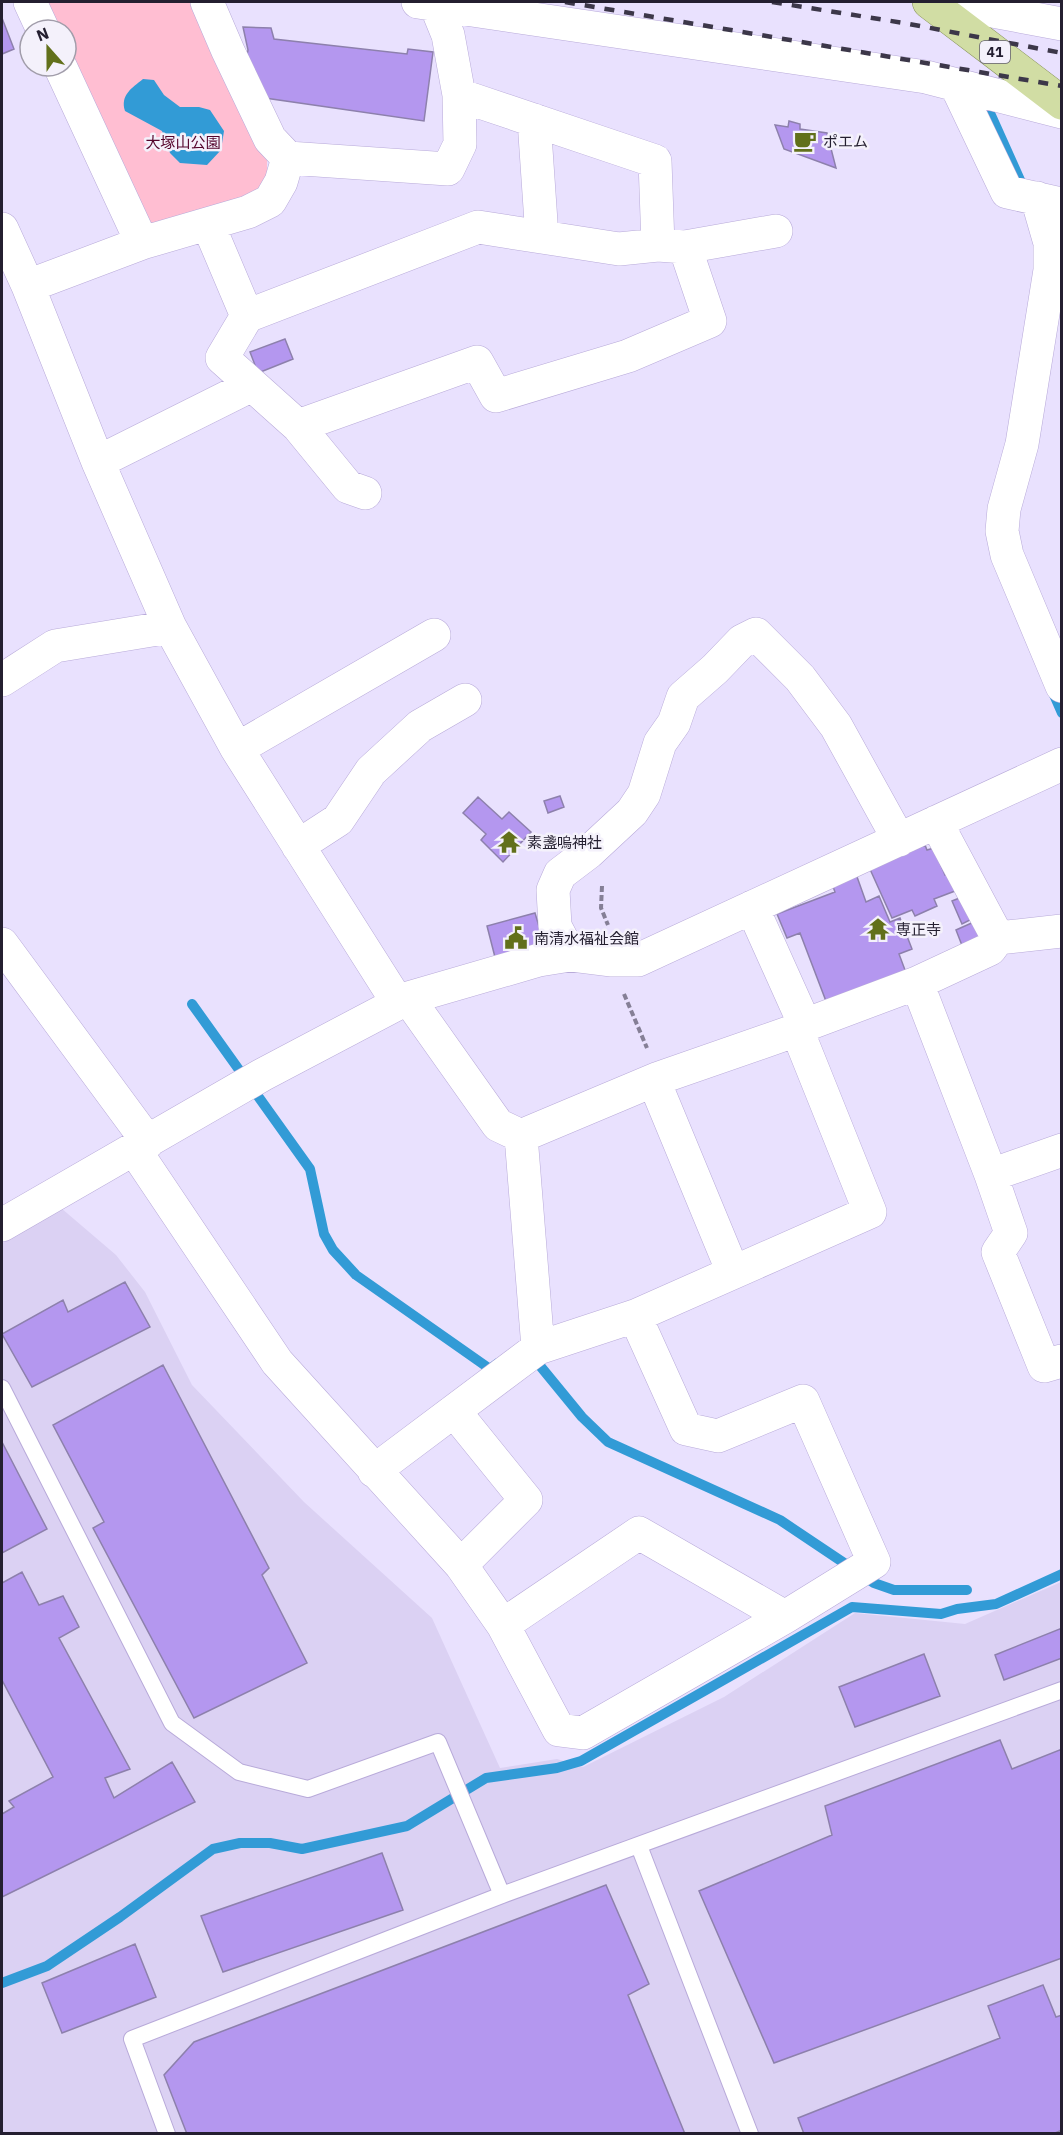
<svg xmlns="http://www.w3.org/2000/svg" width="1063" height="2135" font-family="'IBM Plex Sans','Noto Sans JP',sans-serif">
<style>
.built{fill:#dbd1f3}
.green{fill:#ffbed2}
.water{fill:#329bd6}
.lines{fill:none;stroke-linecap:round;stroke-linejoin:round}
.stream{stroke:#329bd6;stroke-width:10}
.building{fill:#b497ef;stroke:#8d80ac;stroke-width:1.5}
.service-casing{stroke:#b8aad9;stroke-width:18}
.minor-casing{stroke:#b8aad9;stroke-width:34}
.primary-casing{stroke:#818c54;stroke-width:34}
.path{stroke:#857f96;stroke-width:4;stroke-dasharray:6 3;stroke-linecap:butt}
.service{stroke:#fff;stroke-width:16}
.minor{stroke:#fff;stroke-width:33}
.primary{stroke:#d1dda4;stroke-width:33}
.rail{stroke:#3c3749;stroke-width:4.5;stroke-dasharray:10 10;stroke-linecap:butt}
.labels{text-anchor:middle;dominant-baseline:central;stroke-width:5;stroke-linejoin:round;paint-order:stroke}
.shield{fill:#f4f1fb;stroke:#625e6d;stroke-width:1.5}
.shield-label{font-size:14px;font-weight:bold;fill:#241f30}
.poi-label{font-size:15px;fill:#241f30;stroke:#f4f1fb;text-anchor:start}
.park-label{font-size:15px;fill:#54042b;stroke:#f4f1fb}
</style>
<rect width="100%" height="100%" fill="#e9e1fe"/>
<!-- built -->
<path class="built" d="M61,1208L116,1255L145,1292L192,1385L304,1502L432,1618L500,1768L557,1759L583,1767L724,1697L855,1613L965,1624L1061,1582V2133H2V1243Z"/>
<!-- green -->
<path class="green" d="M41,2H193L267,156V184L258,197L162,230L141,220L66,56V30H54Z"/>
<!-- water -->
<path class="water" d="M143,79L154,80L164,95L180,107H199L210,110L224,131L221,150L207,165L180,163L170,153L162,131L125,111C120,95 132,88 143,79Z"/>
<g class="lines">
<!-- stream -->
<path class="stream" d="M990,113L1024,189
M1051,688L1062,713
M192,1004L310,1169L324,1234L333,1250L356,1275L490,1369L498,1363
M530,1358L541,1367L582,1417L608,1442L780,1520L874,1583L894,1590H967
M2,1983L47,1966L120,1917L213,1849L240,1843H270L302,1849L407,1826L486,1778L557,1768L581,1761L852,1607L941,1614L957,1609L996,1604L1062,1574"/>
</g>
<!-- building -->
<path class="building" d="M2,18L14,49L2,54Z
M243,27L271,28L274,39L407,54L408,49L433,52L424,121L258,97L246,60L248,50Z
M789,121L800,124V129L827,133L836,168L784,149L775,125L788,127Z
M285,339L293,359L258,373L250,352Z
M560,796L564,807L548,813L544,801Z
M478,797L502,819L509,812L531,832L503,862L481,840L486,834L463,813Z
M925,845L927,850L934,848L945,875L948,874L955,891L934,899L937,906L915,916L912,910L892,918L869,867Z
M856,874L866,902L879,896L890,922L900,918L912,949L899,954L908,978L829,1009L800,933L787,938L777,914L835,892L832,884Z
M967,895L976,917L962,924L952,901Z
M535,913L546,950L496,961L487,926Z
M976,921L983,940L963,948L956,930Z
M125,1282L150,1327L32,1387L2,1334L63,1300L68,1312Z
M163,1365L269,1568L262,1575L307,1663L194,1718L93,1528L104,1522L53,1425Z
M2,1442L47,1529L2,1553Z
M22,1572L39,1605L63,1596L79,1627L59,1638L130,1769L105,1778L114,1798L172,1762L195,1802L2,1897V1814L14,1807L9,1801L53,1777L2,1680V1583Z
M1062,1628V1658L1004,1680L995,1655Z
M924,1654L940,1696L855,1727L839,1687Z
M1000,1740L1012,1769L1062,1749V1958L774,2063L699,1891L832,1835L825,1806Z
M382,1853L403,1910L223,1972L201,1916Z
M606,1885L649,1984L628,1995L685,2134H187L164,2075L194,2042Z
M135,1944L156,1997L62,2033L42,1983Z
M1043,1985L1056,2017L1062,2015V2130L1053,2134H804L798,2118L1000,2038L988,2006Z"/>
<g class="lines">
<!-- service casing -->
<g class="service-casing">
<path id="service" d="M2,1388L172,1723L239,1772L308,1789L438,1742L502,1895
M639,1846L750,2134
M167,2134L132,2039L502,1895L1062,1690"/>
</g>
<!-- minor casing -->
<g class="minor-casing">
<path id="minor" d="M30,2L43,30
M207,2L228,51L270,139L288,158L448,169L460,144L459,95L448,35L435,3
M418,2L926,77L1062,112
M944,2L1062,24
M60,66L142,243
M956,85L1007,192L1057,203
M459,95L655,161L658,245
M534,120L542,237
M1037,198L1050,243V270L1022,444L1004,509L1002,531L1007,555L1062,686
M208,224L247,316
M478,227L619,249L658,245L685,247L710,321L628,356L496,396L477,362L298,426L222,358L247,316Z
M2,229L28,286L98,462L170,627L237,749L398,1003
M685,247L776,231
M28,286L142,243L248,212L270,201L281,182L288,158
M298,426L348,487L365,493
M98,462L252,385
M2,680L55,646L170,627
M237,749L434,635
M936,822L998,938
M298,846L338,820L371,771L420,726L465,700
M752,907L805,1025
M2,944L148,1142
M570,955L555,926L553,890L560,874L589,852L632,812L644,794L660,743L674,723L683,697L715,669L742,641L756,634L800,678L836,726L899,840
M917,983L991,1175L1011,1233L998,1252L1044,1366L1062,1361
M408,998L498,1125L521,1136L659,1078L797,1030L805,1025L917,983L990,949L998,938L1062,931
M654,1081L733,1272
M521,1136L538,1348L635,1316L870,1212L797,1030
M134,1149L277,1362L461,1565L503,1625L559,1730L583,1733L785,1617L874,1562L803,1401L718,1436L686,1429L635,1316
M991,1175L1062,1150
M2,1225L262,1075L408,998L539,960L570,955L610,960H638L1062,764
M454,1411L526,1500L461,1565
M374,1471L538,1348
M503,1625L639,1533L785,1617"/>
</g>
<!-- primary casing -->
<g class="primary-casing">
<path id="primary" d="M929,2L1062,103"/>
</g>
<!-- path -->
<path class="path" d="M602,886L601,908L608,925
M624,994L647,1048"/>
<!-- service -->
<use href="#service" class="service"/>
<!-- minor -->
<use href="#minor" class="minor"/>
<!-- primary -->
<use href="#primary" class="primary"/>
<!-- rail -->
<path class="rail" d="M565,2L1062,86
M772,2L904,23L1062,53"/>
</g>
<!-- icons -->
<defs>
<g id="cafe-bare" transform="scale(1.8)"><path d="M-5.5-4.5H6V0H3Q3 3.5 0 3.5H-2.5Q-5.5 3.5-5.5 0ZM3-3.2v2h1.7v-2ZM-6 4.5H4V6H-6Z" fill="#62701b" stroke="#f4f1fb" stroke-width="2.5" paint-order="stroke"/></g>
<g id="temple-bare" transform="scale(1.8)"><path d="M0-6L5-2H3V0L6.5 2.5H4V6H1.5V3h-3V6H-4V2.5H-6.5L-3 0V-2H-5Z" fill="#62701b" stroke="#f4f1fb" stroke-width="2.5" paint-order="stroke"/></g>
<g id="civic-bare" transform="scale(1.8)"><path d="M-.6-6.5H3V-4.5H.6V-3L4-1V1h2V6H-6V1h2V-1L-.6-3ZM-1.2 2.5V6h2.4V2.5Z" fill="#62701b" stroke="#f4f1fb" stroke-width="2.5" paint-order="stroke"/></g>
</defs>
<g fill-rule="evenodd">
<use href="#cafe-bare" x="805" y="141"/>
<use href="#temple-bare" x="509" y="842"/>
<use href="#temple-bare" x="878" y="929"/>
<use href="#civic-bare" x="516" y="938"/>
</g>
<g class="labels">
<!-- shield labels -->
<rect class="shield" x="980" y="41" width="30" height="22" rx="4.5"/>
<g class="shield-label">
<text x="995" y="52">41</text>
</g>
<!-- poi labels -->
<g class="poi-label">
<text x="823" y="141">ポエム</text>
<text x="527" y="842">素盞嗚神社</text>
<text x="896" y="929">専正寺</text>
<text x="534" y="938">南清水福祉会館</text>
</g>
<!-- park labels -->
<g class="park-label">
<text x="183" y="142">大塚山公園</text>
</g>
</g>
<!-- border -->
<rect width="1063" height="2135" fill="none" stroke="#241f30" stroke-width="6"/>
<!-- north arrow -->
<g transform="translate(48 48) rotate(339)"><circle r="28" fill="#f4f1fb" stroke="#a19daa" stroke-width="1.5"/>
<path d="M0-4.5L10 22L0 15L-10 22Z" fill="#62701b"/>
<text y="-9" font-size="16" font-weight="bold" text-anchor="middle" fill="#241f30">N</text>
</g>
</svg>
